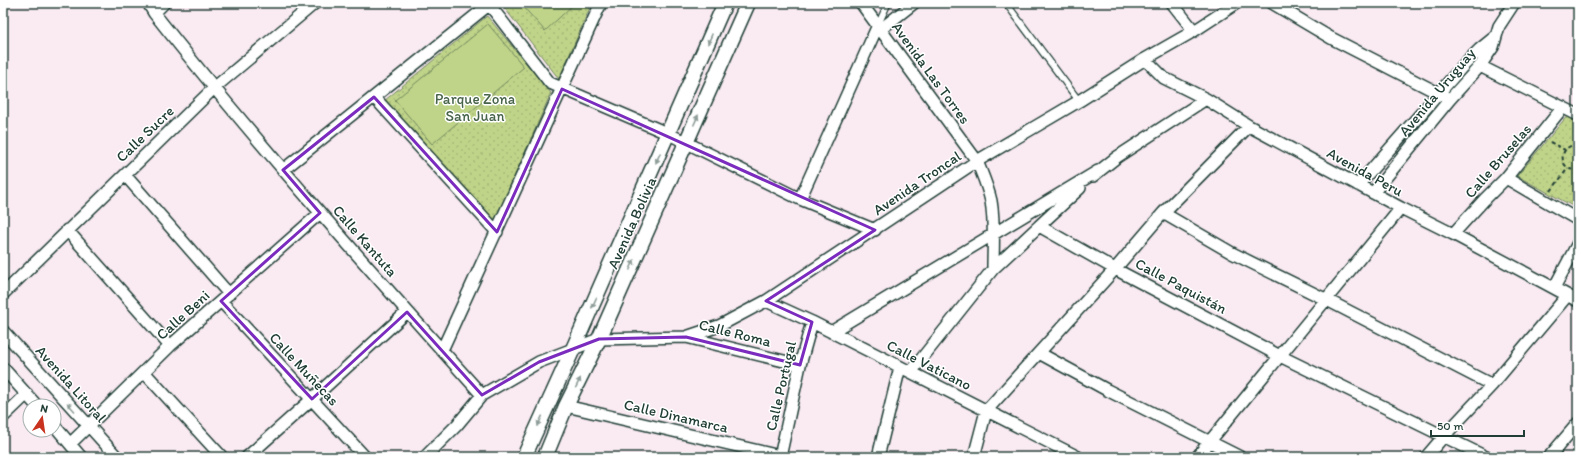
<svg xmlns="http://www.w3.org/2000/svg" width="1581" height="460" font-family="Itim,sans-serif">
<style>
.park{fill:url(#park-dots);stroke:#70885e}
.pitch{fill:#c0d489;stroke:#70885e}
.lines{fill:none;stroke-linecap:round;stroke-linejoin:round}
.service-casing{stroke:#1f3d34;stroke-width:8}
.minor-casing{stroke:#1f3d34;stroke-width:14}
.tertiary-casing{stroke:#1f3d34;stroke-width:17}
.path{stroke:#1f3d34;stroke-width:2;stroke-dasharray:4 3;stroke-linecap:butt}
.service{stroke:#fff;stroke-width:5.5}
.minor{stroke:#fff;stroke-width:11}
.tertiary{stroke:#fff;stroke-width:14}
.oneway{fill:#8f9e9a}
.marked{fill:none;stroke:#7b2cbf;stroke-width:3;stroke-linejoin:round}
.labels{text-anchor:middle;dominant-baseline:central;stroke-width:3;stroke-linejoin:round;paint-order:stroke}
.street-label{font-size:15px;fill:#1f3d34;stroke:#fff}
.park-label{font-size:15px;fill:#476349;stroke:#fff}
</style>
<defs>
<pattern id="park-dots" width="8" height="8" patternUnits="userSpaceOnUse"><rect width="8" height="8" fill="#c0d489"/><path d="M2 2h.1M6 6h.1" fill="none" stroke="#a5b777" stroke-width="1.8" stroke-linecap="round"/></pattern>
</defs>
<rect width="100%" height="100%" fill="#faeaf2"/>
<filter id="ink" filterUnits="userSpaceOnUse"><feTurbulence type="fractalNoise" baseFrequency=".025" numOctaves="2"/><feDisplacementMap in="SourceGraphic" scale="8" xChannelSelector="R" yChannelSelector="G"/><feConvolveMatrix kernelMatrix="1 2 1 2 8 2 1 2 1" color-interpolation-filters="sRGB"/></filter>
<g filter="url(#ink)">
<!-- park -->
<path class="park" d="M507,3H592L559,79L503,6Z
M487,16L551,93L495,221L384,101Z
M1568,115L1578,120V209L1517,176Z"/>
<!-- pitch -->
<path class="pitch" d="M520,3H575L545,31Z
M488,24L524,67L432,144L395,100Z"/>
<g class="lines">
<!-- service casing -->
<g class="service-casing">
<path id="service" d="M1006,3L1079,101
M878,25L888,3"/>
</g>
<!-- minor casing -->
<g class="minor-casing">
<path id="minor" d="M148,3L154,13C258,145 370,270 482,395L539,362L599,339L686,337L719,326L766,301L977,161L1079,101L1145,59L1194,31L1237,3
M488,3L550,83L669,134L800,199L875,230
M861,3L977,161C982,174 988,187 991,201C995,224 993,247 993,269
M1172,3L1194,31
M1272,3L1331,38L1444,96
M154,13L164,3
M881,29L914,3
M1145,59L1164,78L1206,99L1249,126L1401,208L1453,234L1578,301
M1480,66L1578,115
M374,97L497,232
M283,170L491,3
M125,175L229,294
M1093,176L1117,157L1206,99
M1506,178L1578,220
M1358,185L1462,67L1480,49L1496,36
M1373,193L1450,99L1480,66L1493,47L1499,26L1514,3
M800,199L878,25
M1163,213L1232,253L1327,300L1492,385
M1039,226L1080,188
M67,230L170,346
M1453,234L1484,200L1506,178L1563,107
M1554,288L1578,243
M3,294L214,88L315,3
M221,301L365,457
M766,301L812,322L1078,457
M3,331L117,457
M831,332L1098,171
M686,337L800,365
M442,350L601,3
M1039,353L1107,390L1240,457
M3,368L37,406
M144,372L222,457
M911,372L993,269L1039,226L1115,269L1280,356L1486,457
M566,406L780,456
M3,417L27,394
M54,425L81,457
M70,444L170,346L320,213
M247,457L312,399L407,312
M425,457L457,425L482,395
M780,457L800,365L812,322
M878,457L900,367
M974,457L986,411L1115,269L1163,213L1249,126
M1197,457L1401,208
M1426,457L1444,436L1492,385L1567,296
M1549,457L1578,423"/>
</g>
<!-- tertiary casing -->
<g class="tertiary-casing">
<path id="tertiary" d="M524,457L573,349L725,3
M545,457L566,406L599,339L748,3"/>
</g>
<!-- path -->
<path class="path" d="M1550,142L1565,150
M1578,145C1557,144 1558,172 1578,170
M1551,191L1568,168"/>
<!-- service -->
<use href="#service" class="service"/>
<!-- minor -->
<use href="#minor" class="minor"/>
<!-- tertiary -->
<use href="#tertiary" class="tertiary"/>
</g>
<!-- one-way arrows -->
<defs><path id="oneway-solid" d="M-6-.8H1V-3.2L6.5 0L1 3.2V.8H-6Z"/></defs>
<g class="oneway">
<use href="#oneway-solid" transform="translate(710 39) rotate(113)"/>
<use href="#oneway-solid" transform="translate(696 120) rotate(-66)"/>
<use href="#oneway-solid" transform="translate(658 158) rotate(114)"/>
<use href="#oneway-solid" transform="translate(632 265) rotate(-66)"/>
<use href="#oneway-solid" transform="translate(594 303) rotate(114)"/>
<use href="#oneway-solid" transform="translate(578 383) rotate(-64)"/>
<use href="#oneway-solid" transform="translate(71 407) rotate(-132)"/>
<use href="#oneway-solid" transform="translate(540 421) rotate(115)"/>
</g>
</g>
<!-- marked area -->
<path class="marked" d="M562,89L875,230L766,301L812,322L800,365L686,337L599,339L539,362L482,395L407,312L312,399L221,301L320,213L283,170L374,97L497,232Z"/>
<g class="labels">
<!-- street labels -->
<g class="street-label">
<text transform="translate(931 73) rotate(54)">Avenida Las Torres</text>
<text transform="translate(1437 92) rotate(-50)">Avenida Uruguay</text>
<text transform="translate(145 134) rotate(-44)">Calle Sucre</text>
<text transform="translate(1498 161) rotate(-49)">Calle Bruselas</text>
<text transform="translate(1365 172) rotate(29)">Avenida Peru</text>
<text transform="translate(917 183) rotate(-34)">Avenida Troncal</text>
<text transform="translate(632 223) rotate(-66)">Avenida Bolivia</text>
<text transform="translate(365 241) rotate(49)">Calle Kantuta</text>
<text transform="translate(1181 286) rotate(28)">Calle Paquistán</text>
<text transform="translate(183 315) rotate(-42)">Calle Beni</text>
<text transform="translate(735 333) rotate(14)">Calle Roma</text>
<text transform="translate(929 365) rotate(27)">Calle Vaticano</text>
<text transform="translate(304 369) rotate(47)">Calle Muñecas</text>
<text transform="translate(71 384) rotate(48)">Avenida Litoral</text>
<text transform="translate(781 386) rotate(-77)">Calle Portugal</text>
<text transform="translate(676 416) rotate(13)">Calle Dinamarca</text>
</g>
<!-- park labels -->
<g class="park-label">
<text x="475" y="99">Parque Zona<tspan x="475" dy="17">San Juan</tspan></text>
</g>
</g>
<!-- margin -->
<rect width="1581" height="460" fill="none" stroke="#fff" stroke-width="16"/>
<rect x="8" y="8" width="1565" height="444" fill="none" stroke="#1f3d34" stroke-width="1.5" filter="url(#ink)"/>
<!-- north arrow -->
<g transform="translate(42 418) rotate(13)"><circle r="19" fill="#ffffff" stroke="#a5b1ae"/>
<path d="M0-3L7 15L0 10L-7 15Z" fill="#c8321e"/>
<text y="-6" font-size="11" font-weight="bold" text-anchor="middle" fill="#1f3d34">N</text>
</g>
<!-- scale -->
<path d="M1431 430v6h93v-6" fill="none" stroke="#1f3d34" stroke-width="2"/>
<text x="1437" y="430" font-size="12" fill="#1f3d34" stroke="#ffffff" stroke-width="3" paint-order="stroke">50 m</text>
</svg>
